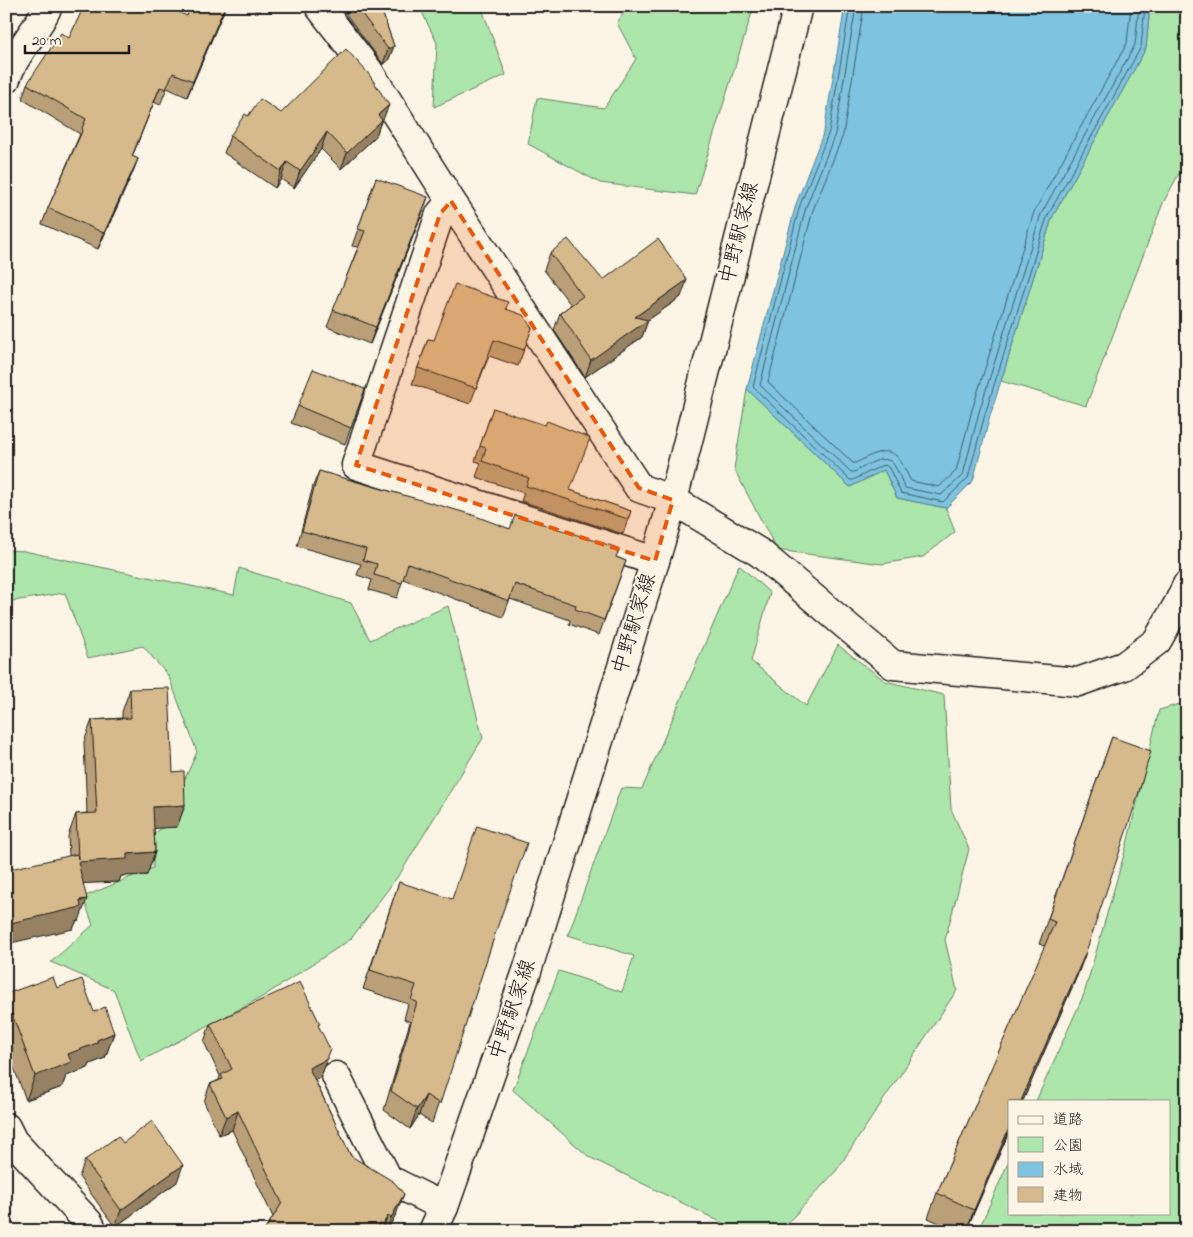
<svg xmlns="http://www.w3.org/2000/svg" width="1193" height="1237" font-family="'Indie Flower','Klee One',sans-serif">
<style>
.green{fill:#ace6ab;stroke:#648164}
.water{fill:#7ec3df;stroke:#578091}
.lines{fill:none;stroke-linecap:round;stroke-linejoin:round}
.shore{stroke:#435f6a;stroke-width:1}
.minor-casing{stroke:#1c1c1c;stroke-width:31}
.major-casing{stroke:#1c1c1c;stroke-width:31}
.minor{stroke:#fcf5e5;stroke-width:28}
.major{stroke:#fcf5e5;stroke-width:28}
.wall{fill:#b9a078;stroke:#1c1c1c}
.shaded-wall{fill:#968262;stroke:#1c1c1c}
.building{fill:#d7ba8c;stroke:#1c1c1c}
.marked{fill:#e8590c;fill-opacity:0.2;stroke:#e8590c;stroke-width:4;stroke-dasharray:10 6;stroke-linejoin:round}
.labels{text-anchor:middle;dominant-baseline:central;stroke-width:4;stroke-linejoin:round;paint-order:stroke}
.street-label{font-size:21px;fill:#1c1c1c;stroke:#fcf5e5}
</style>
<rect width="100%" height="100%" fill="#fcf5e5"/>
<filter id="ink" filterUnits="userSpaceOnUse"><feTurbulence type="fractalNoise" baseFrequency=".02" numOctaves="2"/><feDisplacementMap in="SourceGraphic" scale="10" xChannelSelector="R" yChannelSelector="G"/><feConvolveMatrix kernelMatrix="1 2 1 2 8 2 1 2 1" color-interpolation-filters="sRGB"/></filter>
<g filter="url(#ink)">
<!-- green -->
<path class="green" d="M419,6H481L506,75L434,107L437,43Z
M628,6H754L695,195L600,183L528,144L537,98L604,108L636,59L617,23Z
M1150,6H1187V159L1163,203L1086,406L1001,381L1052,218L1146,48Z
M747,389L850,487L884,470L897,498L946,508L955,532L923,557L882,564L777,550L734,469Z
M6,550L24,551L234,595L239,568L351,603L370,640L448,606L483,738L401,872L351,939L264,996L141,1061L114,990L51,962L93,925L83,897L153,868V835L183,812L179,792L197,752L169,677L143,646L88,658L65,593L6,602Z
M739,565L770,593L751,661L806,706L838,645L885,681L944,695L951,809L969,849L945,940L957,990L836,1171L780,1231H739L589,1157L513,1090L559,971L622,992L634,956L568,935L621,788L642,789Z
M1187,702V1231H978L1009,1161V1213H1169V1101H1036L1084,994L1127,844L1159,710Z"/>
<!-- water -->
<path class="water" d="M845,6H1150L1146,48L1052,218L990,416L973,481L946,508L897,498L884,470L850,487L747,389L796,204L824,131Z"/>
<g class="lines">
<!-- shore -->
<path class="shore" d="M850,6L829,132L800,205L753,387L850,480H853L881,466L885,465L889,468L901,493L943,502L968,478L985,414L1047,217L1141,47L1145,6
M856,6L835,134L806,207L760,385L851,472H854C865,467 885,451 894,465C899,472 901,481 905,488L941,495L963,475L979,412L1041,214L1135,45L1139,6
M864,6L843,135L813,210L768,382L853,463H855C869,457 887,443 899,459C904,466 907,474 911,481L939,487L956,471L972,410L1034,212L1127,43L1131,6"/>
<!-- minor casing -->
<g class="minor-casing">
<path id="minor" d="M319,6L368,70L451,201L639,488L673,500L760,553L893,665L1078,682L1124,666L1157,641L1178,604L1187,585
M6,79C14,53 37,32 48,6
M451,201L440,214L356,465L655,561
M336,1076L388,1179L444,1207
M6,1127L13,1141L89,1223L93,1231"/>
</g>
<!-- major casing -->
<g class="major-casing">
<path id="major" d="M433,1231L444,1207L527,971L655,561L673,500L798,6"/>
</g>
<!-- minor -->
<use href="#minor" class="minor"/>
<!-- major -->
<use href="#major" class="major"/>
</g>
<!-- wall -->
<path class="wall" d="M191,6H226L187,97L167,88L160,105L154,102L132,156L138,159L132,174L98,249L42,224L48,208L80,134L22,99L27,84L69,38L142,8L187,16Z
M246,6H262L259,12Z
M340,6H380L394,46L388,61L383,64Z
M248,116L382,122L380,124L376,136L341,169L321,149L294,188L281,179L275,188L224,153L230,136Z
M376,178L422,214L370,344L327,327L358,247L352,246Z
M550,253L603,280L681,297L648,320L642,337L585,377L554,330L560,313L571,305L544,270Z
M506,309L532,328L518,366L489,356L470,404L412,384L428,339L434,340Z
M365,389L345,444L291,423L298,406Z
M493,408L570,490L631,511L623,534L521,501L524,493L476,477L481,463L475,461Z
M319,471L510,529L616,557L626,561L599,635L569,624L570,620L510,599L503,617L403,579L397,598L369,590L372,580L357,575L361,564L297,546L313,486Z
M130,689L173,772L185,805L177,827L154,828L155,852L147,875L121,876L119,882L83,883L79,921L76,922L73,929L68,836L76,814L87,813L84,742L92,720L122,718V712Z
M1112,737L1086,952L1077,976L966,1231H957L928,1218L937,1193L1045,946L1039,944Z
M399,882L497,928L432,1123L419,1115L410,1129L384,1110L410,1022L404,1019L408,1004L363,989Z
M57,988L94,1012L114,1033L105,1058L90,1064L88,1068L66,1076L62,1087L26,1100L6,1047V994Z
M210,1024L319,1027L327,1059L321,1077L315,1080L351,1156L397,1212L387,1231H264L273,1217L232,1130L219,1135L204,1102L210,1084L219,1080L220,1076L204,1042Z
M123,1143L177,1182L115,1227L79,1177L85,1160Z"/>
<!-- shaded-wall -->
<path class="shaded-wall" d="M225,6H226L187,97L193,81Z
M394,46L388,61L383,64L388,49Z
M160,87L126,172L132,156Z
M389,105L382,122L380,124L376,136L341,169L347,153L378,115Z
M327,132L321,149L294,188L300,171Z
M138,159L132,174L98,249L104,233Z
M287,162L281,179L275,188L281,171Z
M428,197L422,214L370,344L376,327Z
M687,280L681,297L648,320L642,337L585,377L591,360L635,317Z
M185,805L177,827L145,829L153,807Z
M155,852L147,875L121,876L119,882L70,884L78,862L127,854Z
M87,899L79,921L76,922L73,929L6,944V924Z
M1086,952L1077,976L1023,1101H1021Z
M114,1033L105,1058L90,1064L88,1068L66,1076L62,1087L26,1100L35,1076L68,1054L97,1040Z
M327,1059L321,1077L302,1086L309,1068Z
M426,1095L419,1115L410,1129L417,1109Z
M238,1111L232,1130L219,1135L226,1117Z
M1009,1128V1132L966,1231L974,1210Z
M183,1165L177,1182L115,1227L121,1210Z
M404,1194L397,1212L387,1231H386L391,1218Z
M388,1216L382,1231H380L383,1224Z"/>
<!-- building -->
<path class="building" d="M84,6H140L142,8L143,6H164L187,16L191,6H225L193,81L173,73L166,89L160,87L132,156L138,159L104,233L48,208L83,129L82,128L86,119L27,84L61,33L69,38Z
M356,6H380L394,46L388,49Z
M346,49L368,73L389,105L378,115L382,120L347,153L327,132L300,171L287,162L281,171L230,136L245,114L248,116L260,99L281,113Z
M376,178L428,197L376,327L333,310L365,231L358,229Z
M568,239L603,280L658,239L687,280L635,317L648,320L591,360L560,313L583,296L550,253Z
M455,284L508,302L506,309L523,315L532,328L524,350L494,340L476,388L418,368L428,339L434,340Z
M313,369L365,389L351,428L298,406Z
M493,408L545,425L547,421L590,438L570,490L631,511L628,519L526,486L529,478L482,461L486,448L480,446Z
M319,471L470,514L510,529L515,515L618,548L617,550H619L616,557L626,561L604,620L575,609L576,605L515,584L509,601L408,563L402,583L374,575L377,564L363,560L366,549L302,531Z
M169,688L173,772L184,771L185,805L153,807L155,852L127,854V859L78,862L87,899L80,900L81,907L6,924V870L77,854L78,859L76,814L97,813L92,720L131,718L130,689Z
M1112,737L1151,751L1135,805L1086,952L1021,1101H1009V1128L974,1210L937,1193L1055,922L1048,919Z
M477,826L527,843L497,928L440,1104L426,1095L417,1109L391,1091L417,1002L411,1000L416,985L370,970L399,882L452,899Z
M53,977L57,988L82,979L94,1012L105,1007L114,1033L97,1040V1043L68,1054L71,1062L35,1076L6,998V994Z
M300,982L320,1024L318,1025L330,1049L327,1056V1059L309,1068L351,1156L394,1182L404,1194L391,1218L388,1216L383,1224L380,1223L375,1231H264L282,1203L238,1111L226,1117L210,1084L223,1079L221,1075L232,1069L210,1024Z
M152,1121L183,1165L121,1210L85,1160L118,1136L123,1143Z"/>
</g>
<!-- marked area -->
<path class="marked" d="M451,201L639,488L673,500L655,561L356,465L440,214Z"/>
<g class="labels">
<!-- street labels -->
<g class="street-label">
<text transform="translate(740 233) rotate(-76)">中野駅家線</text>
<text transform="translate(635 624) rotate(-73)">中野駅家線</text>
<text transform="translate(513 1010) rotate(-71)">中野駅家線</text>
</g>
</g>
<!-- margin -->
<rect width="1193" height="1237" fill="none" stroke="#fcf5e5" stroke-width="25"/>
<rect x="12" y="12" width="1168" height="1212" fill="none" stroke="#1c1c1c" stroke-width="2" filter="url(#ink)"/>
<!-- legend -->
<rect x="1008" y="1100" width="162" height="115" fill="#fcf5e5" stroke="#a29e95"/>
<rect x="1018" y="1116" width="25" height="8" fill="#fcf5e5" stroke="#a29e95"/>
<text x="1053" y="1124" font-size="15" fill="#1c1c1c">道路</text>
<rect x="1018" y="1137" width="25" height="15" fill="#ace6ab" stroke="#a29e95"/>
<text x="1053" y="1150" font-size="15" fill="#1c1c1c">公園</text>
<rect x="1018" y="1162" width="25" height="15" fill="#7ec3df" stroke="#a29e95"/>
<text x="1053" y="1174" font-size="15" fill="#1c1c1c">水域</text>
<rect x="1018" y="1187" width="25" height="15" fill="#d7ba8c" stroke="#a29e95"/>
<text x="1053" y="1200" font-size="15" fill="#1c1c1c">建物</text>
<!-- scale -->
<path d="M25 45v8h104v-8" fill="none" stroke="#1c1c1c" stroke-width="2.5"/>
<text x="32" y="45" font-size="15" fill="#1c1c1c" stroke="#fcf5e5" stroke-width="4" paint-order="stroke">20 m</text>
</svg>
